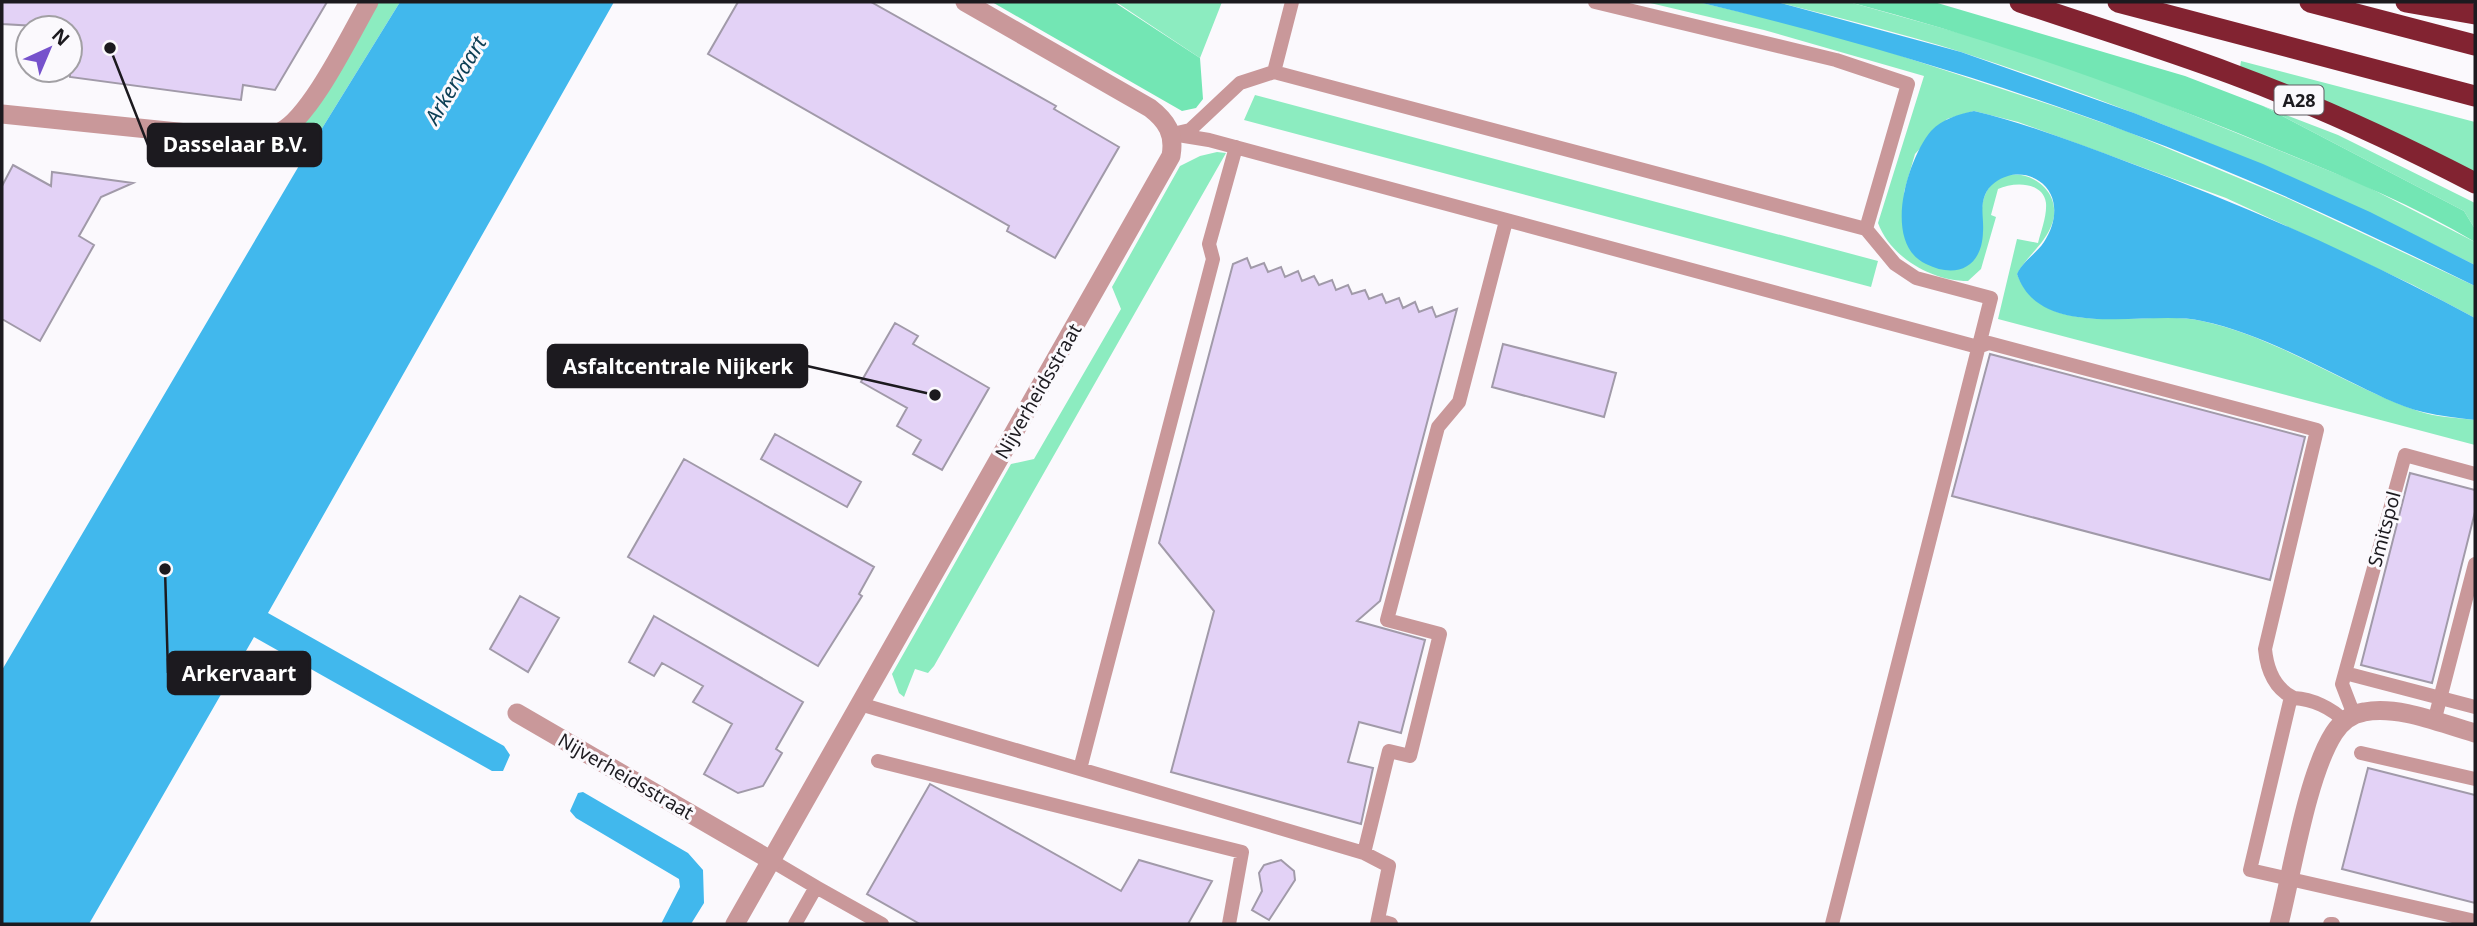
<svg xmlns="http://www.w3.org/2000/svg" width="2477" height="926" font-family="'Noto Sans',sans-serif">
<style>
.green{fill:#8cecc0}
.forest{fill:#73e6b4}
.water{fill:#41b8ed}
.building{fill:#e3d2f6;stroke:#a19aa9;stroke-width:2}
.lines{fill:none;stroke-linecap:round;stroke-linejoin:round}
.service{stroke:#c9989a;stroke-width:14}
.minor{stroke:#c9989a;stroke-width:19}
.motorway{stroke:#822331;stroke-width:21}
.labels{text-anchor:middle;dominant-baseline:central;stroke-width:6;stroke-linejoin:round;paint-order:stroke}
.shield{fill:#fbf9fd;stroke:#5f5d62;stroke-width:2}
.shield-label{font-size:18px;font-weight:bold;fill:#1c1a1f}
.street-label{font-size:19px;fill:#1c1a1f;stroke:#fbf9fd}
.water-label{font-size:21px;font-style:italic;fill:#0b3e54;stroke:#fbf9fd}
.leader{fill:none;stroke:#1c1a1f;stroke-width:2.5}
.callout-dot{fill:#1c1a1f;stroke:#fbf9fd;stroke-width:2.5}
.callout{fill:#1c1a1f;stroke:#1c1a1f;stroke-width:2.5}
.callout-label{font-size:21px;text-anchor:middle;font-weight:bold;fill:#fff}
</style>
<rect width="100%" height="100%" fill="#fbf9fd"/>
<!-- green -->
<path class="green" d="M377,2H400L300,164L272,157L274,147L294,134L306,120Z
M1116,2H1222L1200,58Z
M1646,2H1698L1788,23L1880,49L2060,108L2126,131L2289,199L2475,286V318L2413,285L2226,198L2018,122L1974,111L1947,119L1915,154L1904,192L1903,228L1983,233C1982,220 1980,207 1985,195C2001,155 2064,179 2053,221C2046,244 2028,254 2017,274C2044,344 2149,308 2202,321C2279,338 2344,385 2418,411C2435,417 2457,418 2475,420V445L1998,319L2017,239L2038,243C2041,231 2047,216 2046,203C2043,181 2013,182 1998,189L1991,215L1996,217L1981,269L1968,281C1932,281 1891,258 1878,223L1924,76L1764,30Z
M1777,2H1849L1995,43L2126,88L2364,185L2475,242V265C2309,182 2139,109 1961,52C1901,33 1839,18 1777,2Z
M2241,61L2475,122V174L2240,67Z
M1255,95L1878,261L1871,287L1244,120Z
M2263,106L2338,135L2475,203V229L2464,211Z
M1217,152L1226,153L934,666L928,673L915,669L904,697L899,693L892,674L1011,464L1034,459L1121,309L1112,287L1180,166L1200,156Z"/>
<!-- forest -->
<path class="forest" d="M992,2H1114L1200,58L1203,99L1196,108L1182,111Z
M1849,2H1934L2185,76L2263,106L2464,211L2475,229V242C2410,203 2339,175 2269,146C2132,89 1993,40 1849,2Z"/>
<!-- water -->
<path class="water" d="M400,2H614L268,613L504,746L510,755L503,771H492L254,637L89,924H2V670L300,164Z
M1698,2H1777L1961,52L2134,113L2263,164L2370,212L2475,265V286C2361,230 2245,175 2125,131C1986,79 1843,37 1698,2Z
M1974,111C2028,124 2079,144 2130,163C2249,207 2364,258 2475,318V420C2458,418 2440,416 2423,412C2398,406 2372,392 2349,381C2302,358 2254,332 2202,321C2151,309 2040,343 2017,274C2023,261 2036,254 2044,242C2057,223 2060,195 2039,181C2031,175 2018,173 2008,176C1998,179 1989,185 1985,195C1980,207 1984,219 1983,232C1982,268 1956,279 1926,264C1881,243 1908,158 1931,131C1942,119 1959,114 1974,111Z
M583,792L688,853L703,870L704,903L691,924H661L680,887L679,879L576,818L570,811L578,793Z"/>
<!-- building -->
<path class="building" d="M2,2H327L275,90L243,85L241,100L70,77V28L2,24Z
M738,2H871L1056,106L1054,109L1119,147L1055,258L1007,231L1009,226L708,54Z
M13,165L51,186L52,172L133,183L101,197L79,236L94,245L40,341L2,319V186Z
M1247,258L1251,268L1264,263L1268,272L1281,267L1285,277L1298,271L1302,281L1314,276L1319,285L1332,280L1336,290L1348,285L1352,294L1365,290L1369,299L1382,294L1386,303L1399,298L1403,308L1415,302L1419,312L1432,307L1436,317L1457,309L1380,601L1357,621L1425,640L1401,733L1359,722L1348,762L1373,768L1361,824L1171,772L1214,611L1159,543L1233,264Z
M895,323L918,336L913,344L989,388L942,470L913,454L921,440L897,426L907,408L861,382Z
M1503,344L1616,373L1604,417L1492,387Z
M1990,354L2305,437L2270,580L1952,496Z
M775,434L861,482L847,507L761,459Z
M684,459L874,567L859,594L862,596L818,666L628,557Z
M2410,473L2475,490V512L2432,683L2361,665Z
M520,596L559,618L528,672L490,649Z
M654,616L803,702L776,749L782,753L763,786L738,793L704,774L732,724L693,702L703,686L662,663L654,676L629,662Z
M2368,768L2475,795V903L2342,869Z
M930,784L1121,891L1139,860L1212,881L1188,924H920L867,894Z
M1281,860L1294,871L1295,880L1269,920L1252,910L1262,891L1259,873L1264,865Z"/>
<g class="lines">
<!-- service -->
<path class="service" d="M1274,72L1292,2
M1177,133L1190,130L1240,83L1274,72L1866,229L1908,84L1836,60L1595,2
M1172,134L1209,140L1978,347L1989,343L2317,430L2265,649C2267,670 2275,689 2294,698
M2345,673L2475,707
M860,704L1364,853L1389,866L1377,924
M2354,715L2342,684L2405,455L2475,474
M2344,721C2332,708 2312,699 2294,698L2290,701L2250,870L2475,921
M2434,722L2475,564
M2361,753L2475,779
M878,761L1242,852L1229,924
M1080,769L1213,259L1209,244L1236,147
M1364,853L1389,751L1410,756L1440,634L1387,620L1438,427L1459,402L1506,221
M772,861L816,887L795,924
M816,887L882,924
M1378,920L1391,924
M1832,924L1991,298L1916,278L1895,264L1866,229
M2330,924H2333"/>
<!-- minor -->
<path class="minor" d="M2,114L236,138C251,137 266,138 280,132C311,117 351,33 369,2
M517,713L772,861
M735,924L1171,156C1175,134 1167,121 1150,108L965,2
M2279,924C2292,873 2307,775 2334,733C2342,721 2351,714 2364,712C2399,705 2442,724 2475,733"/>
<!-- motorway -->
<path class="motorway" d="M2020,2C2091,26 2162,48 2232,74C2316,105 2396,142 2475,183
M2118,2L2475,96
M2310,2L2475,45
M2406,2L2475,14"/>
</g>
<g class="labels">
<!-- shield labels -->
<rect class="shield" x="2274.5" y="85.5" width="49" height="29" rx="5"/>
<g class="shield-label">
<text x="2299" y="100">A28</text>
</g>
<!-- street labels -->
<g class="street-label">
<text transform="translate(1038 391) rotate(-60)">Nijverheidsstraat</text>
<text transform="translate(2384 529) rotate(-75)">Smitspol</text>
<text transform="translate(626 776) rotate(30)">Nijverheidsstraat</text>
</g>
<!-- water labels -->
<g class="water-label">
<text transform="translate(455 80) rotate(-59)">Arkervaart</text>
</g>
</g>
<!-- callouts -->
<path class="leader" d="M110 48L148 145M935 395L807 366M165 569L168 673"/>
<g class="callout-dot">
<circle cx="110" cy="48" r="7"/>
<circle cx="935" cy="395" r="7"/>
<circle cx="165" cy="569" r="7"/>
</g>
<g class="callout">
<rect x="148" y="124" width="173" height="42" rx="7"/>
<rect x="548" y="345" width="259" height="42" rx="7"/>
<rect x="168" y="652" width="142" height="42" rx="7"/>
</g>
<g class="callout-label">
<text x="235" y="152">Dasselaar B.V.</text>
<text x="678" y="374">Asfaltcentrale Nijkerk</text>
<text x="239" y="681">Arkervaart</text>
</g>
<!-- border -->
<rect width="2477" height="926" fill="none" stroke="#1c1a1f" stroke-width="7"/>
<!-- north arrow -->
<g transform="translate(49 49) rotate(44)"><circle r="33" fill="#fbf9fd" stroke="#a2a0a4" stroke-width="2"/>
<path d="M0-5L12 26L0 18L-12 26Z" fill="#7652cc"/>
<text y="-10" font-size="19" font-weight="bold" text-anchor="middle" fill="#1c1a1f">N</text>
</g>
</svg>
